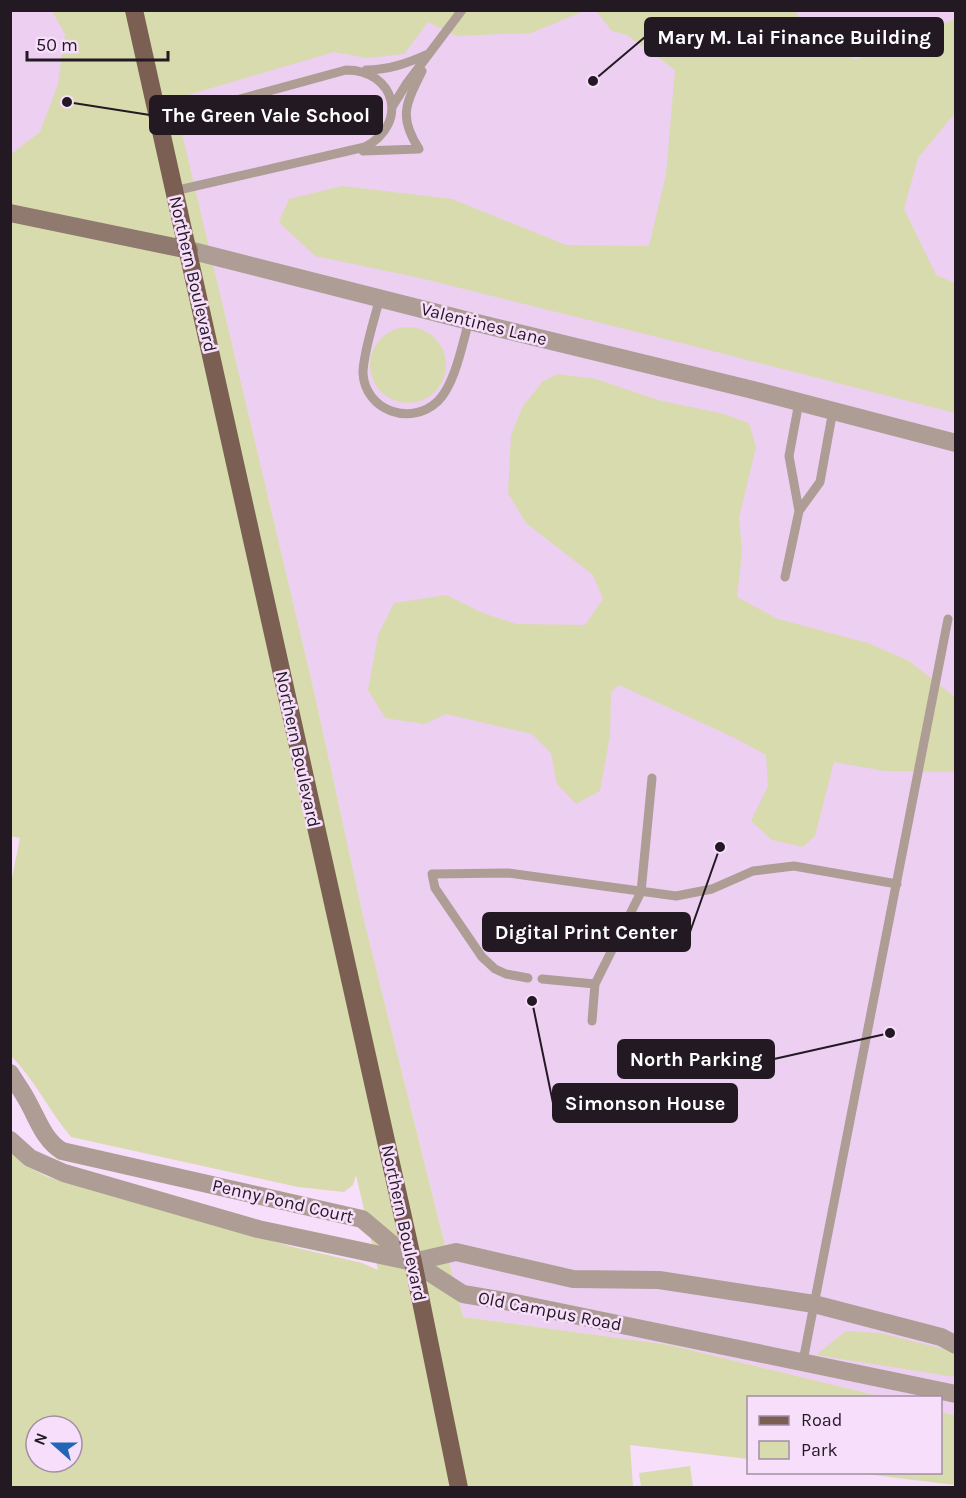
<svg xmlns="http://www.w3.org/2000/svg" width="966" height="1498" font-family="Karla,sans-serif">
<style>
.built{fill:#edcff2}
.green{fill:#d8dbad;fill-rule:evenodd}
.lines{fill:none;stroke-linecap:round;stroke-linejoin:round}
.lane{stroke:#ad9d95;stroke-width:9}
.street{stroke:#ad9d95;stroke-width:18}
.secondary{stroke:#90796e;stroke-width:18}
.primary{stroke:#7a5f52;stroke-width:18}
.labels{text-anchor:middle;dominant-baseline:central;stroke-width:5;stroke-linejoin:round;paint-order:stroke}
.street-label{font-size:18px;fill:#221923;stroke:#f7defb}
.leader{fill:none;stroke:#221923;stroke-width:2}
.callout-dot{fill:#221923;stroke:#f7defb;stroke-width:2}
.callout{fill:#221923;stroke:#221923;stroke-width:2}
.callout-label{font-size:20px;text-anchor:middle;font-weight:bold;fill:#fff}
</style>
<rect width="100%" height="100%" fill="#f7defb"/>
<!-- built -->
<path class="built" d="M10,11H103L11,197Z
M153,11H955V1415L941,1412L940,1398L883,1397L670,1345L463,1317L364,920L314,691Z"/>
<!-- green -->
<path class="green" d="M52,11H584L531,33L456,36L428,22L404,54L366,58L334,52L174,99L314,691L364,920L463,1317L670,1345L883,1397L748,1398V1459L630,1445L633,1487H11L10,1148L24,1165L48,1177L293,1247L362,1263L378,1270L356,1175L353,1185L344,1192L298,1187L71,1137C49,1111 35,1080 11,1056L10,888L20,838L10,836V155L40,132L58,84L65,34ZM36,1426H72V1462H36Z
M596,11H795L801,21L855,60L955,19V113L918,158L904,209L936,275L955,283V413L697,347L420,278L315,256L279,222L289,199L342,186L452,199L566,245L649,246L666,174L675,70L627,35L612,31Z
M370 365a38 38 0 1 1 76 0a38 38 0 1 1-76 0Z
M558,374L596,379L658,400L724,414L749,423L756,447L739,518L742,552L737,597L778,619L868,643L909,661L955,697V772L884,771L834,762L815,836L803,847L772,840L751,821L768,786L766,755L735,738L619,685L611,692L610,736L600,791L576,804L557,784L551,753L532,734L446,714L424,724L385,718L368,690L378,635L394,603L446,595L483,613L516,624L585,625L603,599L593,575L526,523L508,493L511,435L523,406L543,381Z
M846,1331L880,1333L955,1352V1377L816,1355Z
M941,1412L955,1415V1485L857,1473L940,1472Z
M690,1466L693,1487H641L639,1473Z"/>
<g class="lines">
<!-- lane -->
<path class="lane" d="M366,70C389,70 408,63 428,54
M392,107L407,83L462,10
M159,121L346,70C396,70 409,124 365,147L174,191
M419,149C398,116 406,104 422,71
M363,151L419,149
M380,297C375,318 363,353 363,373C365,411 411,427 438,401C455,384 462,345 469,321
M799,511L820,482L833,410
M785,577L799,511L789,456L799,402
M528,978L506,974L495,969L482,957L435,888L432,874L508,873L676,896L712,889L753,871L794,866L897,884
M542,979L595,984L641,892L652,778
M592,1021L595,984
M803,1361L948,619"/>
<!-- street -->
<path class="street" d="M189,250L469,321L749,389L956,443
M10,1073C16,1083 23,1092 28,1102C38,1120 44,1140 62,1151L362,1219L413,1262L258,1229L64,1173L30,1158L10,1140
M413,1262L463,1294L511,1302L956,1394
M413,1262L456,1252L573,1279L659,1280L814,1304L941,1337L956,1345"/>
<!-- secondary -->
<path class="secondary" d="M10,213L189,250"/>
<!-- primary -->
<path class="primary" d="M134,10L413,1262L459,1488"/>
</g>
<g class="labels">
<!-- street labels -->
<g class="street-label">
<text transform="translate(193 274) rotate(77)">Northern Boulevard</text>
<text transform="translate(484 324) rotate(14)">Valentines Lane</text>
<text transform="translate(298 749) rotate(78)">Northern Boulevard</text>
<text transform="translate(283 1201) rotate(13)">Penny Pond Court</text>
<text transform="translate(404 1223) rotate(78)">Northern Boulevard</text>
<text transform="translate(550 1311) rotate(11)">Old Campus Road</text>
</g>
</g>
<!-- callouts -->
<path class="leader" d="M593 81L645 37M67 102L150 115M720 847L690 932M890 1033L774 1059M532 1001L553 1103"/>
<g class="callout-dot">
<circle cx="593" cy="81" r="6"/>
<circle cx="67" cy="102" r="6"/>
<circle cx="720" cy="847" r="6"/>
<circle cx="890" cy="1033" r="6"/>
<circle cx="532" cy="1001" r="6"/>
</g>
<g class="callout">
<rect x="645" y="18" width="298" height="38" rx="6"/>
<rect x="150" y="96" width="232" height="38" rx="6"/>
<rect x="483" y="913" width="207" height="38" rx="6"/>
<rect x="618" y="1040" width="156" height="38" rx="6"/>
<rect x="553" y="1084" width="184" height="38" rx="6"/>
</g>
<g class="callout-label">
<text x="794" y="44">Mary M. Lai Finance Building</text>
<text x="266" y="122">The Green Vale School</text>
<text x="586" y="939">Digital Print Center</text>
<text x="696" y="1066">North Parking</text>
<text x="645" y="1110">Simonson House</text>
</g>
<!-- border -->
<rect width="966" height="1498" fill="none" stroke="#221923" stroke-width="24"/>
<!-- legend -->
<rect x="747" y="1396" width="195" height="78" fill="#f7defb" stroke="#a28fa5" stroke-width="1.5"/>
<rect x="759" y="1416" width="30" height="9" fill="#7a5f52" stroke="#a28fa5" stroke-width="1.5"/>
<text x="801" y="1426" font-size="18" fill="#221923">Road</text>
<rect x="759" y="1441" width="30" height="18" fill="#d8dbad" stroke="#a28fa5" stroke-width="1.5"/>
<text x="801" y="1456" font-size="18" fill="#221923">Park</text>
<!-- north arrow -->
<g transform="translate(54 1444) rotate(291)"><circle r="28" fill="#f7defb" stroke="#a28fa5" stroke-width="1.5"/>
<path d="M0-4.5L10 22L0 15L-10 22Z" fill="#2366b6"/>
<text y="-9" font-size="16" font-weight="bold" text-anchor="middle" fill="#221923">N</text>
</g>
<!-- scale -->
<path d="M27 51v9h141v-9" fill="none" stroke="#221923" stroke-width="3"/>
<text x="36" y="51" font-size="18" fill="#221923" stroke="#f7defb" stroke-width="4.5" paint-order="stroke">50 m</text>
</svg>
